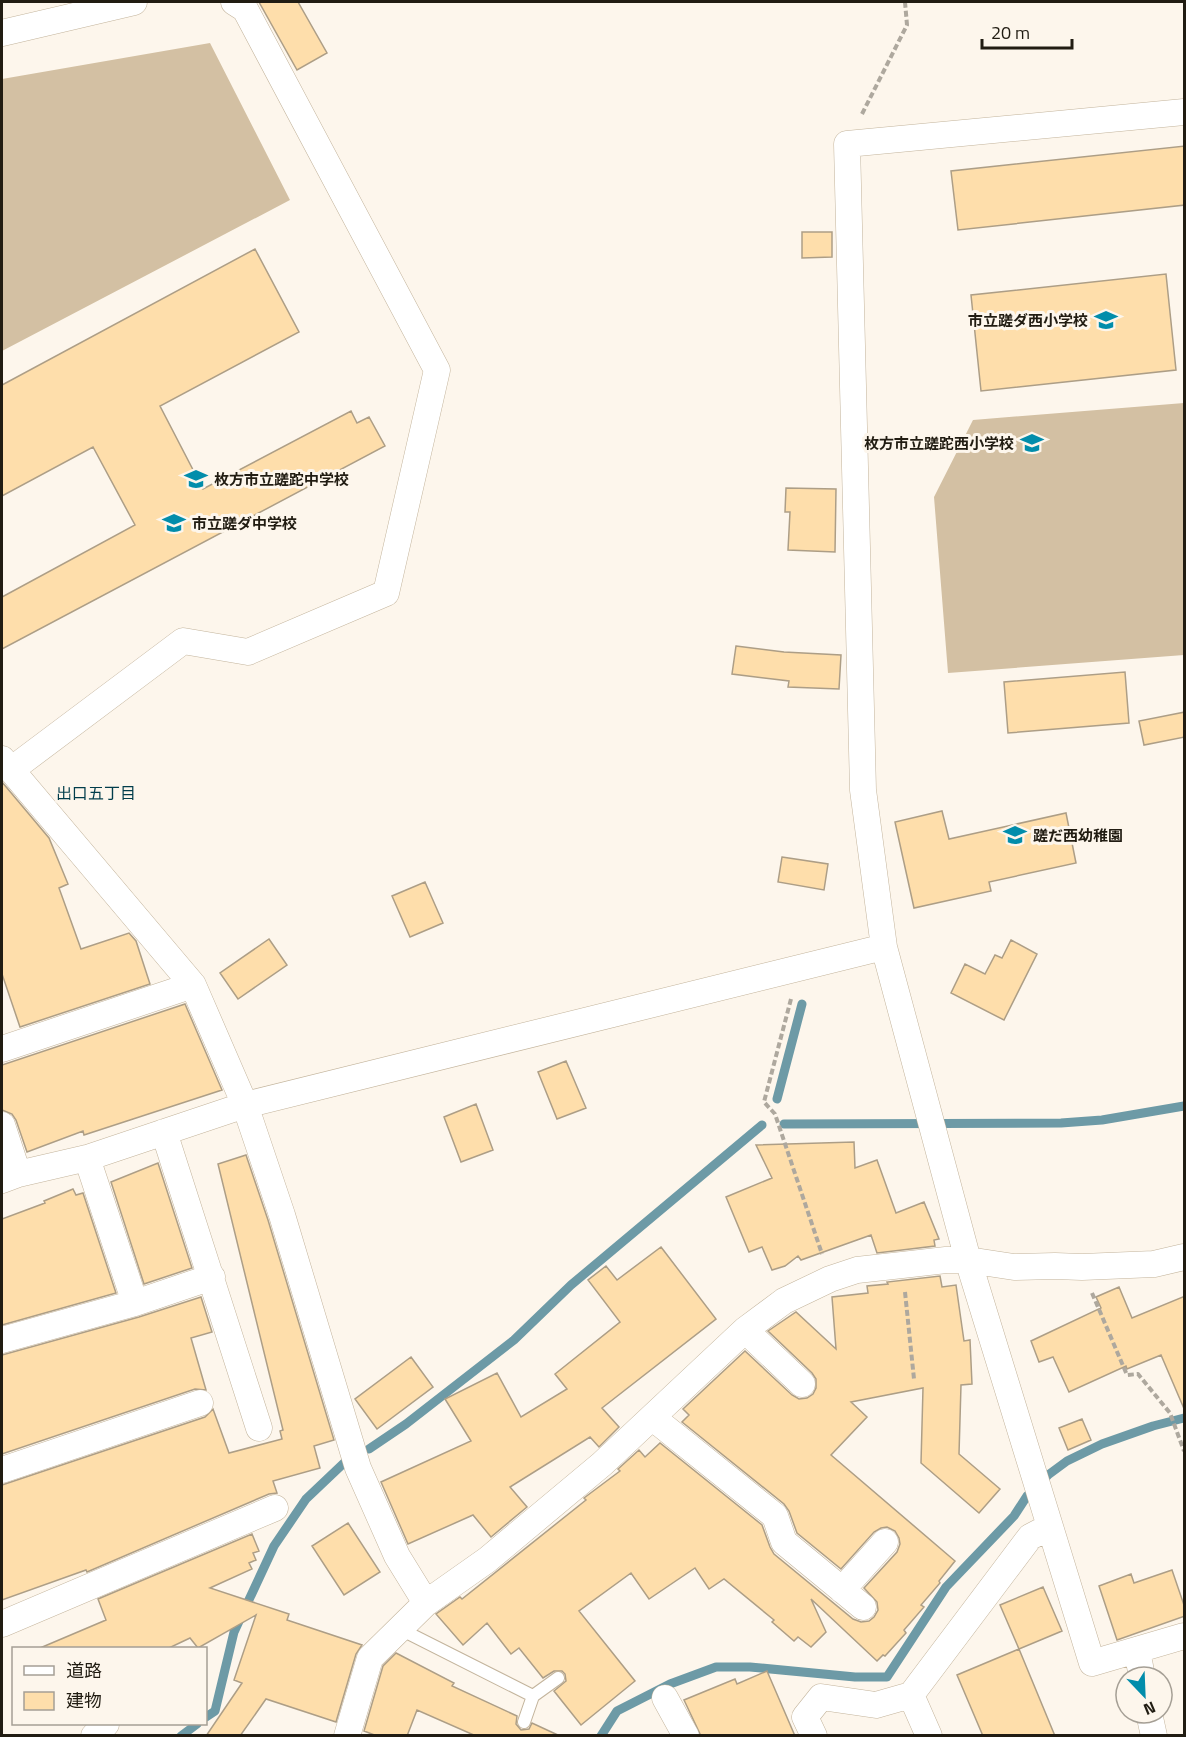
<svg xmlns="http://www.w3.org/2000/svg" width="1186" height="1737" font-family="'Titillium Web','Noto Sans JP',sans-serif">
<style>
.garden{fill:#d3c0a3}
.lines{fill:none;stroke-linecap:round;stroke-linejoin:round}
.stream{stroke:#6d9aa6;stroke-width:9}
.building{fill:#fedeab;stroke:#ad9e86;stroke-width:1.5}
.lane-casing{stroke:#c3b49c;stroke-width:14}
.street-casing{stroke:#c3b49c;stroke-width:27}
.path{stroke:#aea89e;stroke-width:4;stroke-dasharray:6 3;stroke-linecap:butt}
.lane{stroke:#fff;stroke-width:12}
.street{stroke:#fff;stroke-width:26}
.labels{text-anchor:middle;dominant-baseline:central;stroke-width:6;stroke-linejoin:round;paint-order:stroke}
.poi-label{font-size:15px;font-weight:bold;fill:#211c12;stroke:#fdf6ec;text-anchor:start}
.neighbourhood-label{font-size:16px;fill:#013d4b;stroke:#fdf6ec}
</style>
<rect width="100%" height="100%" fill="#fdf6ec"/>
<!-- garden -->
<path class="garden" d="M210,43L290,200L2,351V79Z
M1184,403V655L948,673L934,497L973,420Z"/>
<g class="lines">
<!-- stream -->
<path class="stream" d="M777,1099L802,1004
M784,1124L1061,1123L1102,1120L1184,1106
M369,1449L406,1424L514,1340L571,1285L762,1125
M206,1717L215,1711L234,1632L274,1546L306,1499L345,1462
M181,1736L197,1724
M601,1736L617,1711L670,1684L716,1667H750L855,1677H887L946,1587L1014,1516L1027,1496L1048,1475L1067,1461L1102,1444L1153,1426L1184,1418"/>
</g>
<!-- building -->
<path class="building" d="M259,2H298L327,53L297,70Z
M1185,146V205L958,230L951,171Z
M802,232H832V257L802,258Z
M255,249L299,332L160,406L203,489L351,411L357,423L369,417L385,446L2,649V597L135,525L93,447L2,496V385Z
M1166,274L1176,370L981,391L971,295Z
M786,488L836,489L835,552L788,550L790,512H785Z
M736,646L784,652L841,655L839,689L788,687L789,681L732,674Z
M1125,672L1129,723L1008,733L1004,682Z
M1185,712V737L1144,745L1139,721Z
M2,782L49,838L68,884L59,888L81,949L129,933L136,941L150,984L20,1027L2,974Z
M942,811L949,839L1066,813L1076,863L989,882L991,891L914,908L895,822Z
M782,857L828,864L824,890L778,882Z
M425,882L443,923L410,937L392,896Z
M269,939L287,965L238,999L220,973Z
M1011,940L1037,954L1004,1020L951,993L965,964L985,974L995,955L1002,958Z
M185,1004L222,1090L84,1135L83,1131L27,1152L16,1120L12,1114L2,1110V1065Z
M566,1061L586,1108L557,1119L538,1072Z
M476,1104L493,1150L461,1162L444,1117Z
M854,1142L855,1168L877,1160L896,1213L924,1202L939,1239L934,1240L935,1246L877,1253L871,1235L801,1260L798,1256L785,1266L772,1270L762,1247L749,1252L726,1197L772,1178L756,1145Z
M246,1155L268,1220L334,1440L314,1446L320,1468L273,1481L277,1493L269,1494L87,1572L86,1570L2,1600V1485L205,1417L213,1409L229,1453L282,1439L280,1431L283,1430L218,1164Z
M158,1163L192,1268L144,1284L111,1182Z
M73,1189L76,1195L83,1193L116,1293L2,1325V1219L45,1203L44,1201Z
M661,1247L716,1319L602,1408L619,1427L599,1447L590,1437L510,1487L527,1507L491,1537L473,1515L408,1544L381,1482L471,1441L445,1399L497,1373L521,1417L567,1389L555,1374L620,1322L588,1280L606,1266L617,1280Z
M940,1276L942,1287L956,1285L964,1341L970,1340L972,1384L961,1385L959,1454L1000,1489L979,1513L921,1463L923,1388L851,1402L867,1417L831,1455L955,1561L939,1581L940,1583L921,1605L924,1607L904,1630L906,1633L885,1656L883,1655L877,1661L811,1599L826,1632L811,1647L798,1637L794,1641L772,1622L774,1620L724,1579L709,1589L695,1568L649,1599L631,1573L579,1611L635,1681L581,1725L554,1691L566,1681L565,1674L562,1671H554L543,1678L519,1648L511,1654L487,1623L463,1645L436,1614L460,1597L462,1599L586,1500L584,1498L620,1471L618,1469L639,1450L645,1457L660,1443L762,1525L770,1547L774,1554L853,1619L861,1622L869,1621L874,1617L878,1610L877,1602L864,1588L897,1552L900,1544L899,1538L895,1531L887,1527L881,1528L874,1532L841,1569L797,1533L789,1511L784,1504L682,1422L689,1415L683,1409L745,1351L792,1395L799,1399L807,1398L813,1394L816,1388V1379L812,1373L768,1331L796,1312L836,1349L832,1297L868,1293L867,1286L888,1284L887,1282Z
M1119,1287L1132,1318L1185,1296V1411L1161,1355L1127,1369L1126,1366L1069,1392L1053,1357L1039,1362L1031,1341L1101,1308L1096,1297Z
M201,1297L212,1332L191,1338L206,1390L195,1389L2,1454V1355L139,1317Z
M411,1357L433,1387L377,1429L355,1399Z
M1082,1419L1091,1440L1068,1450L1059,1428Z
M348,1523L380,1572L344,1595L312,1546Z
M252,1534L259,1551L253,1553L256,1560L249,1563L252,1569L210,1588L289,1614L287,1620L362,1645L356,1654L336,1722L266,1699L240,1736H206L242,1683L234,1680L256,1615L198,1648L190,1638L169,1648H40L106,1620L98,1599Z
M1172,1570L1185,1608V1616L1117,1640L1099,1586L1131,1574L1134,1583Z
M1043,1587L1062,1631L1019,1649L1000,1605Z
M1019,1649L1055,1736H983L957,1675Z
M396,1653L454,1683L452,1686L517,1716L516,1724L521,1730L529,1729L532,1723L560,1736H476L417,1710L407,1736H377L364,1731L383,1666Z
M767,1671L795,1736H701L684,1700L735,1679L737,1684Z"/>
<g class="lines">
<!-- lane casing -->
<g class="lane-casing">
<path id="lane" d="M400,1629L533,1696
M524,1722L533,1696L558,1678"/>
</g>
<!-- street casing -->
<g class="street-casing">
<path id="street" d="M2,33L134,2
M1184,112L847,144L863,790L884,947L968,1260L1092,1663L1184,1636
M2,759L193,985L245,1105L282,1215L358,1468L397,1556L426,1603
M11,770L183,641L248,652L386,593L437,370L245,9L234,2
M2,1049L193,985
M2,1125L18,1174
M164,1132L259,1428
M87,1158L135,1303
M2,1180L18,1174L87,1158L245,1105L884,947
M745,1330L802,1384
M2,1340L135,1303L212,1277
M653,1418L775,1516L784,1542L863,1607
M2,1470L200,1403
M842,1590L885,1542
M2,1624L275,1508
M1137,1650L1142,1677
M911,1695L929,1736
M665,1698L686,1736
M1149,1713L1154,1736
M94,1736L106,1724
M347,1736L370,1658L426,1603L487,1560L602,1464L745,1330L784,1301L830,1279L857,1270L902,1265L946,1260H968L1014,1267L1055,1266L1082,1267L1154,1264L1184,1257
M814,1736L805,1717L821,1697L876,1705L911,1695L1030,1537L1049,1527"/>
</g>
<!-- path -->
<path class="path" d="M862,114L907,25L905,2
M791,999L764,1102L775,1114L822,1254
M905,1292L914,1379
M1092,1293L1127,1375L1138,1374L1170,1413L1184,1451"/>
<!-- lane -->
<use href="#lane" class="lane"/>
<!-- street -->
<use href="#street" class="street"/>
</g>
<!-- icons -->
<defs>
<g id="school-bare" transform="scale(1.8)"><path d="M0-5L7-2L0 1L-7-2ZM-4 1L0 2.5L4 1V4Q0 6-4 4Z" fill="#028dab" stroke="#fdf6ec" stroke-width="2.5" paint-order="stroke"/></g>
</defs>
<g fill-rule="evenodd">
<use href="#school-bare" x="1106" y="320"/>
<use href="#school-bare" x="1032" y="443"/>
<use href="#school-bare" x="196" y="479"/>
<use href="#school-bare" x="174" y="523"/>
<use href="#school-bare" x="1015" y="835"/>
</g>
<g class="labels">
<!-- poi labels -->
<g class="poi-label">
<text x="1088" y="320" text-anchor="end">市立蹉ダ西小学校</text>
<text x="1014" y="443" text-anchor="end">枚方市立蹉跎西小学校</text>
<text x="214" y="479">枚方市立蹉跎中学校</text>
<text x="192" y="523">市立蹉ダ中学校</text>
<text x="1033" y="835">蹉だ西幼稚園</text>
</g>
<!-- neighbourhood labels -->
<g class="neighbourhood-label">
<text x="96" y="793">出口五丁目</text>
</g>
</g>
<!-- border -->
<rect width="1186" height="1737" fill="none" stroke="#211c12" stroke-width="6"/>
<!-- legend -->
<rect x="12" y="1647" width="195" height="78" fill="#fdf6ec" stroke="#a59f95" stroke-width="1.5"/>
<rect x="24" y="1666" width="30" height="9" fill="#ffffff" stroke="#a59f95" stroke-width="1.5"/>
<text x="66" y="1677" font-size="18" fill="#211c12">道路</text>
<rect x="24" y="1692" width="30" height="18" fill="#fedeab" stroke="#a59f95" stroke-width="1.5"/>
<text x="66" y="1707" font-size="18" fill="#211c12">建物</text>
<!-- north arrow -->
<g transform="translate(1144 1695) rotate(157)"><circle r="28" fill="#fdf6ec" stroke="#a59f95" stroke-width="1.5"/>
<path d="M0-4.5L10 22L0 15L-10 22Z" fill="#028dab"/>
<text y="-9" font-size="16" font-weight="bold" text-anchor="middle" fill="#211c12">N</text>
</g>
<!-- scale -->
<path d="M982 39v9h90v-9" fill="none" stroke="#211c12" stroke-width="3"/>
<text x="991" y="39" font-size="18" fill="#211c12" stroke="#fdf6ec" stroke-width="4.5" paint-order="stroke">20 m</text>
</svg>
